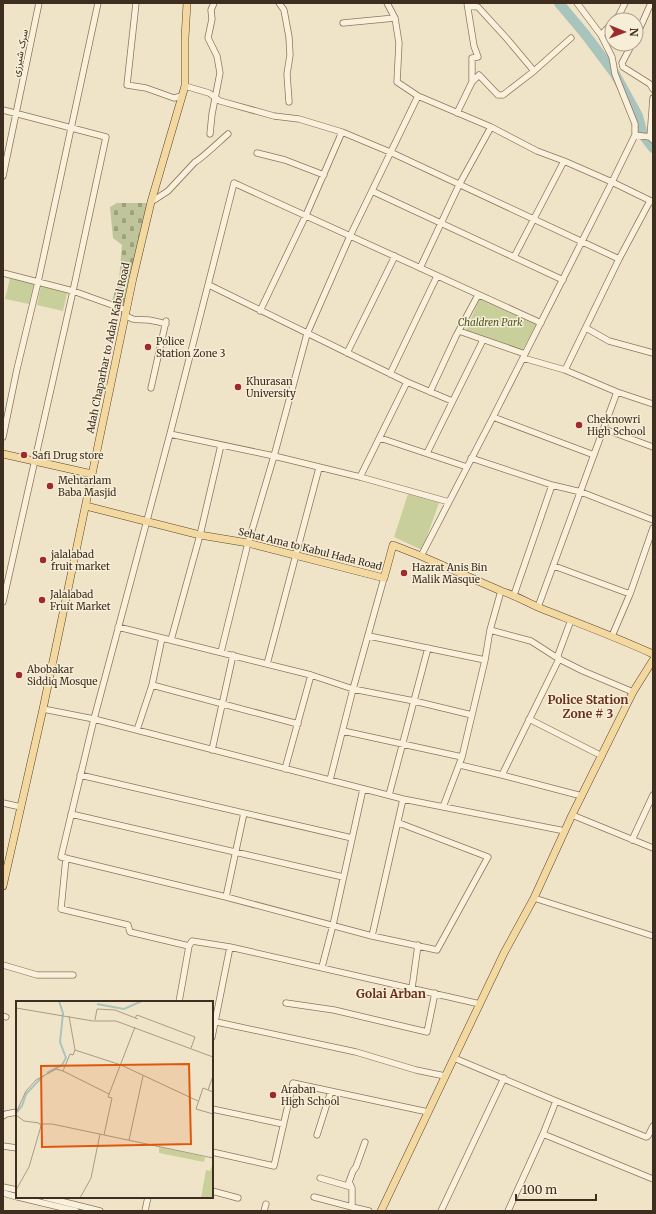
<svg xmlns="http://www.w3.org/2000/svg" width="656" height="1214" font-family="Merriweather,Vazirmatn,serif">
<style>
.green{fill:#c9cf9b}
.cemetery{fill:url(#cemetery-stones)}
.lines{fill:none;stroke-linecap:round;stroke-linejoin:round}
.river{stroke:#a9c4bc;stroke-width:10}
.minor-casing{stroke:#8d765c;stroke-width:7}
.major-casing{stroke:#5b4430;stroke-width:8}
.minor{stroke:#faf1dc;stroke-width:5.5}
.major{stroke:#f3d9a0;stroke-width:7}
.poi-dot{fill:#9e2a2b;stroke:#f7eed8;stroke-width:1.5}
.labels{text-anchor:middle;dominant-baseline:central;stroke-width:3;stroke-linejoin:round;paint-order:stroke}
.street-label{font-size:10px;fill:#3d2e20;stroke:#f7eed8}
.park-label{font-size:10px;font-style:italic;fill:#4d5a26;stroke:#f7eed8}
.poi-label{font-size:10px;fill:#3d2e20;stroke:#f7eed8;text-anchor:start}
.quarter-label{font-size:12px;font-weight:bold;fill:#6b2e1e;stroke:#f7eed8}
.inset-river{fill:none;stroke:#a9c4bc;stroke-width:2}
.inset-road{fill:none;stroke:#a89b85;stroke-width:1}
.view{fill:#df570d;fill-opacity:0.15;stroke:#df570d;stroke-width:2}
.inset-edge{fill:none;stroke:#3d2e20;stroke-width:2}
</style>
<defs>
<pattern id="cemetery-stones" width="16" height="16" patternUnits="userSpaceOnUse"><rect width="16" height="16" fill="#bfc49a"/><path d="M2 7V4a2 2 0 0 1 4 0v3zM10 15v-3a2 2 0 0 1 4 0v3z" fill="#9ca07d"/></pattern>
</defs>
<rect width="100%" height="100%" fill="#f0e4c8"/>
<!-- green -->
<path class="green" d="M10,278L34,284L29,304L5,299Z
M41,286L67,293L63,311L37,305Z
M480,298L537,323L522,351L465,332Z
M408,494L439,503L422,550L394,537Z"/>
<!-- cemetery -->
<path class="cemetery" d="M117,203H147L123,307L111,303L119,280L122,245L113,238L110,207Z"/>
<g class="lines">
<!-- river -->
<path class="river" d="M559,3L585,34L615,74L638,116L643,135L653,148"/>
<!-- minor casing -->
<g class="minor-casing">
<path id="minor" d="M136,3L127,85L146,88L174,98L182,96
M279,3L284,10L289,37L290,55L287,74L289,102
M387,3L395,18L399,43L397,82L418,96
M467,3L474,46L478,57L472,58V82
M577,3L601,35L612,57L615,74L635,124V135L612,182L653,202
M468,6L478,7L508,40L534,71
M615,20L619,15L625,3
M343,23L395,18
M601,35L612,23
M636,37L651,3
M632,44L622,63L623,67L650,84L653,89
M185,86L209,93L220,101L274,116L299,119L342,132L390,152L619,259
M3,110L106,137L73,291L3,602
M457,113L472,82L479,75L498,95H503L534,71L571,38
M210,134L212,114L220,73L217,56L208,38L212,19L211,10L214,3
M635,135L650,137L653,140
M650,137L653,98
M257,153L285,160L324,175
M3,176L39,3
M372,191L563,280
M151,202L168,191L195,162C200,160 222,139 228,134
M514,257L564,161
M420,268L459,185L491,127
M3,273L73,291L126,310
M209,285L407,382L452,401
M260,311L306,215L342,132
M125,314C132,322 140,319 149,320C155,321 160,322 166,324
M586,328L609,341L653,353
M459,331L525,354
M347,353L395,256
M523,358L565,370L617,392L653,404
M565,370L619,259L650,201
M390,374L437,276
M151,388L166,321
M430,392L456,336L478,295
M493,417L594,455
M604,429L653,447
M170,434L274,456L360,477L449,502
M3,437L17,369L38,282L98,3
M380,438L467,467
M427,453L483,340
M471,458L552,485L581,492L653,520
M360,477L407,382
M554,566L630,594
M514,595L552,485
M538,607L617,392
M118,627L311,675L353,689L414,701L472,715
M490,630L531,641L559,659L583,671L633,692
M369,636L485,660
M612,636L630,594L653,528
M171,640L200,535L221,445
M221,652L247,547L274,456L307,334L350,236L418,96L491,127L537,151L564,161L612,182L493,417L421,556
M267,664L319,468
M152,685L298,724
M43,709L94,719L403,799L565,831
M529,719L602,756
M137,730L152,685L162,638
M343,731L462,757
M212,750L233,655
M460,765L502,775L582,796
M285,769L311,675
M80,775L352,838
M502,775L559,659L558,655L571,620
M330,780L353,689L384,578
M389,795L428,648
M3,803L21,807
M443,807L462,757L485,660L490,630L501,591
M71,814L343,877
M572,815L653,848
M399,823L488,857L437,950L372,936L226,897L61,857L94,719L170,434L234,183L541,323
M632,840L653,795
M66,858L61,909L128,925L130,932L189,946
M226,897L244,813
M534,898L653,936
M372,936L403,799
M3,965L37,975H73
M322,967L333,925L363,789
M412,988L418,945
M179,1002L189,946L192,941L230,947L480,1004
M286,1003L334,1010L427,1032L435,993
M3,1016L6,1017
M212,1021L356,1052L416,1070L445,1076
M212,1037L230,947
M454,1058L556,1101L646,1137L648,1136L653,1126
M212,1109L283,1124
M3,1116L6,1114L17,1112
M543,1134L653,1179
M317,1135L331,1091
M365,1142L356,1167L353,1171L349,1182L352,1188V1207L369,1211
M3,1146L17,1148
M212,1152L274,1166L293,1083L428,1112
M320,1178L351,1187
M3,1187L17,1190
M212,1191L238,1198
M3,1193L17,1197
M18,1197L76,1211
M44,1197L100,1211
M314,1197L352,1207
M145,1211L148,1197
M264,1211L266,1204
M441,1211L504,1078
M508,1211L543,1134L556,1101"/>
</g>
<!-- major casing -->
<g class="major-casing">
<path id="major" d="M3,454L92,474
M86,506L200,535L248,543L384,578L393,545L421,556L501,591C515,595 526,602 540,608C578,623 616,637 653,654
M3,886L43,709L133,278L151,202L185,86V38L187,3
M381,1211L504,953L534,898L572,815L633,692L653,660"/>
</g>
<!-- minor -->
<use href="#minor" class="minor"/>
<!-- major -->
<use href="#major" class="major"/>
</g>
<!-- markers -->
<g class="poi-dot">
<circle cx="148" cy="347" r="4"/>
<circle cx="238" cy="387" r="4"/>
<circle cx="579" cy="425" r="4"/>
<circle cx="24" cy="455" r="4"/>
<circle cx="50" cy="486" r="4"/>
<circle cx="43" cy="560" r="4"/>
<circle cx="404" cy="573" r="4"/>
<circle cx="42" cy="600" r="4"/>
<circle cx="19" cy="675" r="4"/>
<circle cx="273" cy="1095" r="4"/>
</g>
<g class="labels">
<!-- street labels -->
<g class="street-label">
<text transform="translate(20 53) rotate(-79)">سرک شیرزی</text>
<text transform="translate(108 348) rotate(-78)">Adah Chaparhar to Adah Kabul Road</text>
<text transform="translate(310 549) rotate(14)">Sehat Ama to Kabul Hada Road</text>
</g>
<!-- park labels -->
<g class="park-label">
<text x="490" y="322">Chaldren Park</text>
</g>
<!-- poi labels -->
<g class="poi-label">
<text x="156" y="341">Police<tspan x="156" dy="12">Station Zone 3</tspan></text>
<text x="246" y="381">Khurasan<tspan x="246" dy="12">University</tspan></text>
<text x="587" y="419">Cheknowri<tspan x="587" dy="12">High School</tspan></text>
<text x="32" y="455">Safi Drug store</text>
<text x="58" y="480">Mehtarlam<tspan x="58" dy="12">Baba Masjid</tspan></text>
<text x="51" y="554">jalalabad<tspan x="51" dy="12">fruit market</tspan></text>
<text x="412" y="567">Hazrat Anis Bin<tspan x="412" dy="12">Malik Masque</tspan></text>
<text x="50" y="594">Jalalabad<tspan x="50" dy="12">Fruit Market</tspan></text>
<text x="27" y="669">Abobakar<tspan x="27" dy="12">Siddiq Mosque</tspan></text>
<text x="281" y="1089">Araban<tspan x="281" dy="12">High School</tspan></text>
</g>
<!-- quarter labels -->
<g class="quarter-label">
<text x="588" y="699">Police Station<tspan x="588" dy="14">Zone # 3</tspan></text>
<text x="391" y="993">Golai Arban</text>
</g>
</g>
<!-- overview -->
<g transform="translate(16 1001)">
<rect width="197" height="197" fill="#f0e4c8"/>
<path d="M143,146L189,156L188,161L143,152ZM196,165L197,197H185L190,169L194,170Z" fill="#c9cf9b"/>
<path class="inset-river" d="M81,3L108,8L126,0M31,72L46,64L50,57L44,41L47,12L43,0M0,112L6,105L10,93L27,75"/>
<path class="inset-road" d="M0,7L77,20H100L197,56M53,15L59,49L105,64L182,100M119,17L121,14L179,36L175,47M79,19L81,8L99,9L122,18M47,70L93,93M192,89L197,75M197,91L187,87L180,108L197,113M0,112L10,90L20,79L40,68L47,70L54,53L57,54L59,49M0,114L8,120L23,122L25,125L13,166L0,189M24,123H36L197,157M88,134L96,97L92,96L119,26M113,139L127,75M64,197L75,177L84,133"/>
<path class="view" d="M173,63L175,143L26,146L25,65Z"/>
<rect width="197" height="197" class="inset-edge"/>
</g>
<!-- border -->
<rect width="656" height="1214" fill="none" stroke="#3d2e20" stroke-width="8"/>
<!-- north arrow -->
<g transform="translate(624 32) rotate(91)"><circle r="19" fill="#f7eed8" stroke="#ada18e"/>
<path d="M0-3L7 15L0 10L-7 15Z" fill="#9e2a2b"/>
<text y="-6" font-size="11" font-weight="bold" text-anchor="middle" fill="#3d2e20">N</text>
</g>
<!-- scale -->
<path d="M516 1194v6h80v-6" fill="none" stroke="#3d2e20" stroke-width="2"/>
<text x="522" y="1194" font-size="12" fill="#3d2e20" stroke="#f7eed8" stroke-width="3" paint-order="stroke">100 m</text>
</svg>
